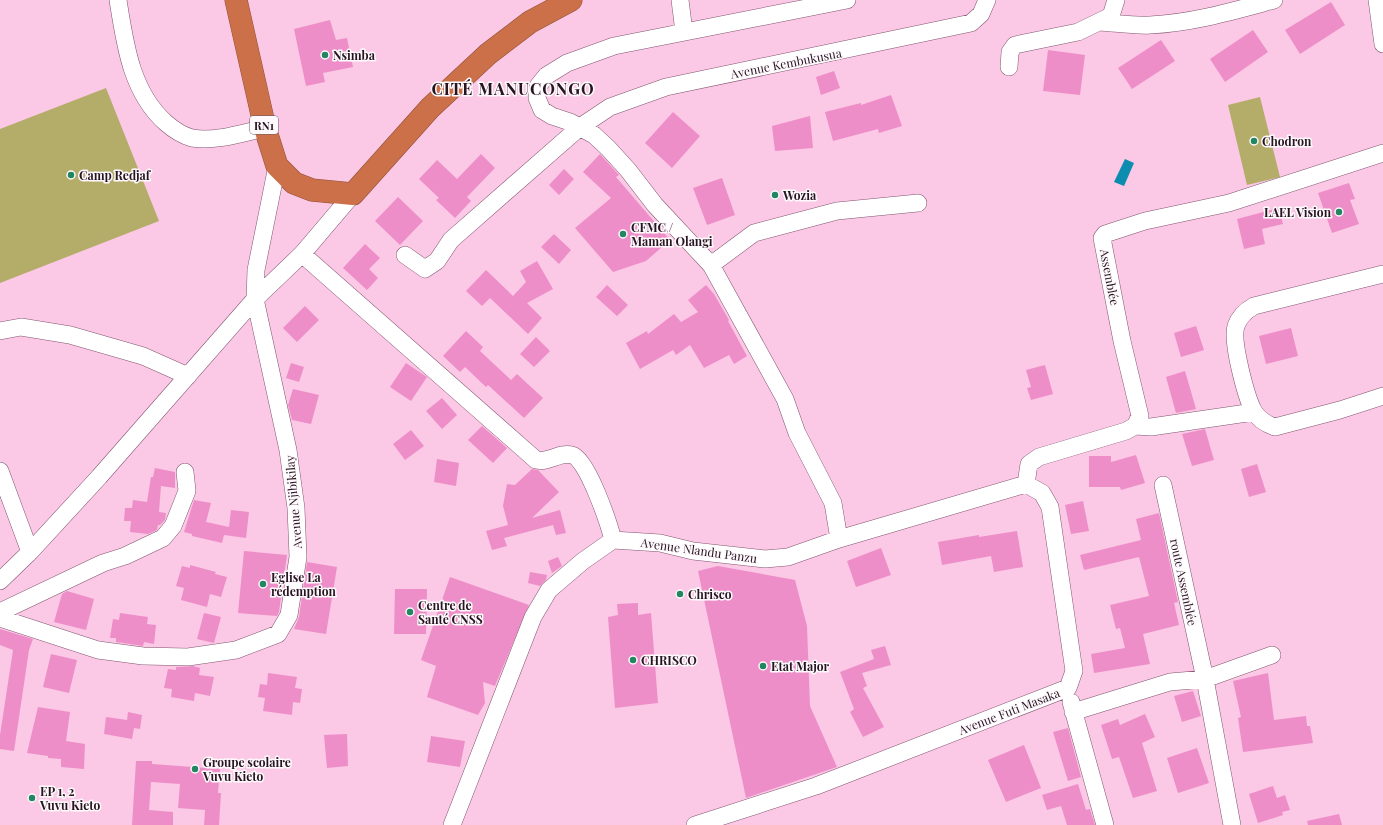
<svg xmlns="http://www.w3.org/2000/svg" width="1383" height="825" font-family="'Playfair Display',serif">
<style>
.green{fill:#b4ad69}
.water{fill:#0c8daf}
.building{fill:#ee8ec9}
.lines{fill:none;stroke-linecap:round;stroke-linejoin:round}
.minor-casing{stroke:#81556f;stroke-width:18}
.highway-casing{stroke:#91503a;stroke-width:23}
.minor{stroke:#fff;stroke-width:17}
.highway{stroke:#cb7049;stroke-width:22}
.poi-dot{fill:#218661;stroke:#fef9fc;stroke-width:1.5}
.labels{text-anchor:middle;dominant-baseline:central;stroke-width:3;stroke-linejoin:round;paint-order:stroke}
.shield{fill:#fef9fc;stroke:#675961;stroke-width:1}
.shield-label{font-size:11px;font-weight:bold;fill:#26141f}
.poi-label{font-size:12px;font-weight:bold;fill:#26141f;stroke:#fef9fc;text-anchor:start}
.street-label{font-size:12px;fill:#26141f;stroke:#fef9fc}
.district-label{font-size:16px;font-weight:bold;letter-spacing:1px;fill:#26141f;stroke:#fef9fc}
</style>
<rect width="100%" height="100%" fill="#fbc8e5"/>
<!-- green -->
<path class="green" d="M106,88L159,221L0,283V129Z
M1260,97L1280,177L1247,185L1228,105Z"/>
<!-- water -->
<path class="water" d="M1125,159L1134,163L1124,186L1114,182Z"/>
<!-- building -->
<path class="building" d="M1331,2L1345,25L1300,54L1285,30Z
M330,20L336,40L347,38L353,67L323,73L325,82L306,86L294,29Z
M1253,30L1268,52L1225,82L1210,59Z
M1161,40L1175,61L1132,89L1118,68Z
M1048,50L1085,55L1080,95L1043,91Z
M834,71L840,88L821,95L816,77Z
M891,95L902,126L879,133L878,129L833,141L825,112L861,103V105Z
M673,112L700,136L672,168L645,143Z
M810,116L813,148L775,151L772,126Z
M481,154L495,168L467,197L471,201L455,218L436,200L439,198L419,179L437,160L457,179Z
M600,154L619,175L616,177L670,240L646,261L613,272L575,228L611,198L583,172Z
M564,169L574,179L559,195L549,185Z
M722,178L735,215L707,225L693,188Z
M1349,183L1355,199L1350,200L1359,224L1332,233L1318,193Z
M398,197L423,221L400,245L375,221Z
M1279,208L1283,224L1262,229L1265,244L1244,249L1237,219Z
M554,234L571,250L559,264L541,247Z
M365,244L380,258L369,269L378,278L367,290L343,268Z
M537,261L553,289L527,303L542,318L528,334L490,298L482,306L466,291L486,270L513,296L526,282L520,271Z
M607,285L628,305L617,316L596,297Z
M706,285L714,294L729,320L728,321L747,356L734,364L729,355L704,368L690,345L676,355L673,350L640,369L626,343L647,331L648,334L674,314L681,322L698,312L688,300Z
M305,306L319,320L297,342L283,328Z
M1196,326L1204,350L1181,357L1174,333Z
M1291,328L1298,356L1266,364L1259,336Z
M466,331L483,347L480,351L511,380L517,374L543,398L524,418L488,385L486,387L465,367L460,372L443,356Z
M536,337L550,351L534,367L520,354Z
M291,363L304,367L299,382L286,378Z
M406,363L427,377L411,401L390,387Z
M1045,365L1053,394L1031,400L1027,388L1031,387L1026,370Z
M1185,371L1196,409L1176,413L1166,377Z
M293,389L319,395L311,424L292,420L288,405Z
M442,398L457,415L442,429L426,411Z
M482,426L507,448L493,463L468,440Z
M1205,429L1214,460L1192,466L1182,434Z
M411,430L424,446L405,460L393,444Z
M1136,455L1145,483L1121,490L1120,487H1089V456H1111V462Z
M437,459L459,463L456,486L434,482Z
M1257,464L1266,492L1249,497L1241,469Z
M155,468L175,472V488L161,486L159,512L166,513L165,520L160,525H158L157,530L148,534L130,532L131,521H124L125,508H132L133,500L147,502L151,477H153Z
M532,469L538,470L559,492L532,518L560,510L566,533L556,535L553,525L504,538L507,546L492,550L486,531L508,525L503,506L507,484L515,485Z
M194,500L211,503L206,522L229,527L231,510L249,512L246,538L224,535L222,543L192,536V534L184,532Z
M1083,501L1089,531L1071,534L1065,505Z
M1159,513L1178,602L1174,603L1179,625L1143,634L1150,664L1094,673L1091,654L1125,648L1120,628L1116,629L1110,605L1149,596L1139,557L1084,570L1080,555L1141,540L1136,519Z
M1017,531L1023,567L994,572L991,556L942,565L938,542L979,535V537Z
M881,548L891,575L856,587L847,561Z
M244,551L287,555L279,612L277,616L238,613Z
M558,557L562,566L552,573L548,561Z
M307,562L337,567L326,634L294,629L299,617Z
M190,565L216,572L215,574L227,577L221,597L210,594L207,607L181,600L184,588L176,586L182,566L190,568Z
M718,566L795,580L807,626L810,706L837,767L746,798L698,571Z
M530,572L547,575L546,580L540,586L528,583Z
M450,577L529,605L495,686L483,682L485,703L478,715L427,697L436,666L421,660Z
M395,589H427L426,634H394Z
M67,591L94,599L86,630L54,622L62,594Z
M638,603V615L651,613L658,703L615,708L608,617L618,615L617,604Z
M120,613L148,617L147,624L156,625L154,644L144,642L143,646L116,642V638H110L113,619L119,620Z
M204,613L221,617L214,643L197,639Z
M0,629L33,639L29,650L14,751L0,749V735L13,650L0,645Z
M885,646L891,665L862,673L867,686L863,688L884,727L863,737L850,712L854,709L840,672L874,659L871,650Z
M51,654L77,660L69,693L43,687Z
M193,666L200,668L199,675L214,677L210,696L195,693L194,701L171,697L172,689L164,688L168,669L176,670V667Z
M268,673L297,677L295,688L302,689L300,703L293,702L292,715L263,711L265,698L258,697L260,684L267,685Z
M1268,673L1274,720L1306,716L1307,726H1310L1313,743L1243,752L1238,718L1241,717L1233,681Z
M1193,691L1201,716L1182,722L1174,696Z
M38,707L70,712L66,741L85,744L84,769L61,767V759L48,758V756L27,753Z
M128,712L142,715L140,729L134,728L132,739L104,734L106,717L127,720Z
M1145,714L1155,737L1142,743L1157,791L1133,798L1119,757L1112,759L1101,725L1118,719L1120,725Z
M1068,728L1081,777L1068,781L1053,732Z
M347,734L348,766L327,768L324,735Z
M431,736L465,741L460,767L427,762Z
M1024,745L1041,788L1006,802L988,760Z
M1197,748L1209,783L1178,793L1167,758Z
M136,761H152V764L220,769L218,793H221L219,825H204L205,810L178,808L180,784L151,782L149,810L173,812V825H132Z
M1078,784L1086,810L1090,809L1095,825H1067L1061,806L1047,810L1042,795Z
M1273,786L1277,798L1285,795L1290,810L1282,812L1283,815L1258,823L1249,794Z
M1339,814L1342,825H1308L1307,821Z"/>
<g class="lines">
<!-- minor casing -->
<g class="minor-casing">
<path id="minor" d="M118,0C125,44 131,92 166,123C174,130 181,135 192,138C216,142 242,133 265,128
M680,0L684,32
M1377,0L1383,44
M1100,22C1116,23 1134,26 1150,25C1192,23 1233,11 1274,0
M1009,67L1010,52L1015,45L1078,32L1111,16L1116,0
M302,254L536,460C549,463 559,452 572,455C587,458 609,524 613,540
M405,255L425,269L437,261L451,240L580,127L610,107L666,87L971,23L981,14L987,0
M711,265L754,233L837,211L918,203
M1383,274L1254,306C1245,311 1239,317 1236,326C1231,341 1246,396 1253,410C1258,419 1266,424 1275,427L1340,410L1383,396
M0,331L21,327L70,335L143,356L188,376
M1135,426L1151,427L1254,412
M0,471L30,552
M1026,484L1029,464L1039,457L1126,431L1135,426L1140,416L1122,341L1102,238L1105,234L1145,221L1229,203L1383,153
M1163,485L1205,679L1272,655
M0,581L30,552L99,477L255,299L302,254L353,194
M0,612L103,563L125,556L163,538L173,526L187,491L185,472
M0,618L98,650L143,656L188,657L236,650L278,634L289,615L298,557L296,508L288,450L255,299L256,270L277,166
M1071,702L1105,825
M1073,712L1170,682L1205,679L1232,825
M452,825L533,617L549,590L583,561L613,540L660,543L693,551L765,559L788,557L839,539L833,503L797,433L785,399L711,265L655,205L628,170L608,148L594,135L570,122L552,116L542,110L537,98L538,86L546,76L567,63L614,46L847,0
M695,825L816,786L1068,688L1074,671L1050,507L1042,493L1026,484L839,539"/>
</g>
<!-- highway casing -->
<g class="highway-casing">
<path id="highway" d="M236,0L265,128L277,166L294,183L312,190L353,194L430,108L488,54L530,22L571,0"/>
</g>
<!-- minor -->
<use href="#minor" class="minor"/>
<!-- highway -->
<use href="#highway" class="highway"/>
</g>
<!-- markers -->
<g class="poi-dot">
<circle cx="325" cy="55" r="4"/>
<circle cx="1254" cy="141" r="4"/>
<circle cx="71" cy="175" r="4"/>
<circle cx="775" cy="195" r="4"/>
<circle cx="1339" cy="212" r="4"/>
<circle cx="623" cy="234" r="4"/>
<circle cx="263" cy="584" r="4"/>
<circle cx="680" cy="594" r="4"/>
<circle cx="410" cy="612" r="4"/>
<circle cx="633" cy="660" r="4"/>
<circle cx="763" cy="666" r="4"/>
<circle cx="195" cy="769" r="4"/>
<circle cx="32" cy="798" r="4"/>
</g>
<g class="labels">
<!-- shield labels -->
<rect class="shield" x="250" y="116" width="28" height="18" rx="3"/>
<g class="shield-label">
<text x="264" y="125">RN1</text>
</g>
<!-- poi labels -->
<g class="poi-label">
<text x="333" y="55">Nsimba</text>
<text x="1262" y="141">Chodron</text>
<text x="79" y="175">Camp Redjaf</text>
<text x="783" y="195">Wozia</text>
<text x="1331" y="212" text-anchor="end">LAEL Vision</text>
<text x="631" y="227">CFMC /<tspan x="631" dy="14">Maman Olangi</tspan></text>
<text x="271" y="577">Eglise La<tspan x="271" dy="14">rédemption</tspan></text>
<text x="688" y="594">Chrisco</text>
<text x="418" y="605">Centre de<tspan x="418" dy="14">Santé CNSS</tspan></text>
<text x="641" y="660">CHRISCO</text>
<text x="771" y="666">Etat Major</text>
<text x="203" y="762">Groupe scolaire<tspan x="203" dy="14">Vuvu Kieto</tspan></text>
<text x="40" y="791">EP 1, 2<tspan x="40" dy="14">Vuvu Kieto</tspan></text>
</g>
<!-- street labels -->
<g class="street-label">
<text transform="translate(786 63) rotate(-11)">Avenue Kembukusua</text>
<text transform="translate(1110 277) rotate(79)">Assemblée</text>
<text transform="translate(293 502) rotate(-95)">Avenue Njibikilay</text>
<text transform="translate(699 550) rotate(8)">Avenue Nlandu Panzu</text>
<text transform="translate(1184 582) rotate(78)">route Assemblée</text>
<text transform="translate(1009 711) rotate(-21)">Avenue Futi Masaka</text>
</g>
<!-- district labels -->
<g class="district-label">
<text x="513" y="88">CITÉ MANUCONGO</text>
</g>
</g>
</svg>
